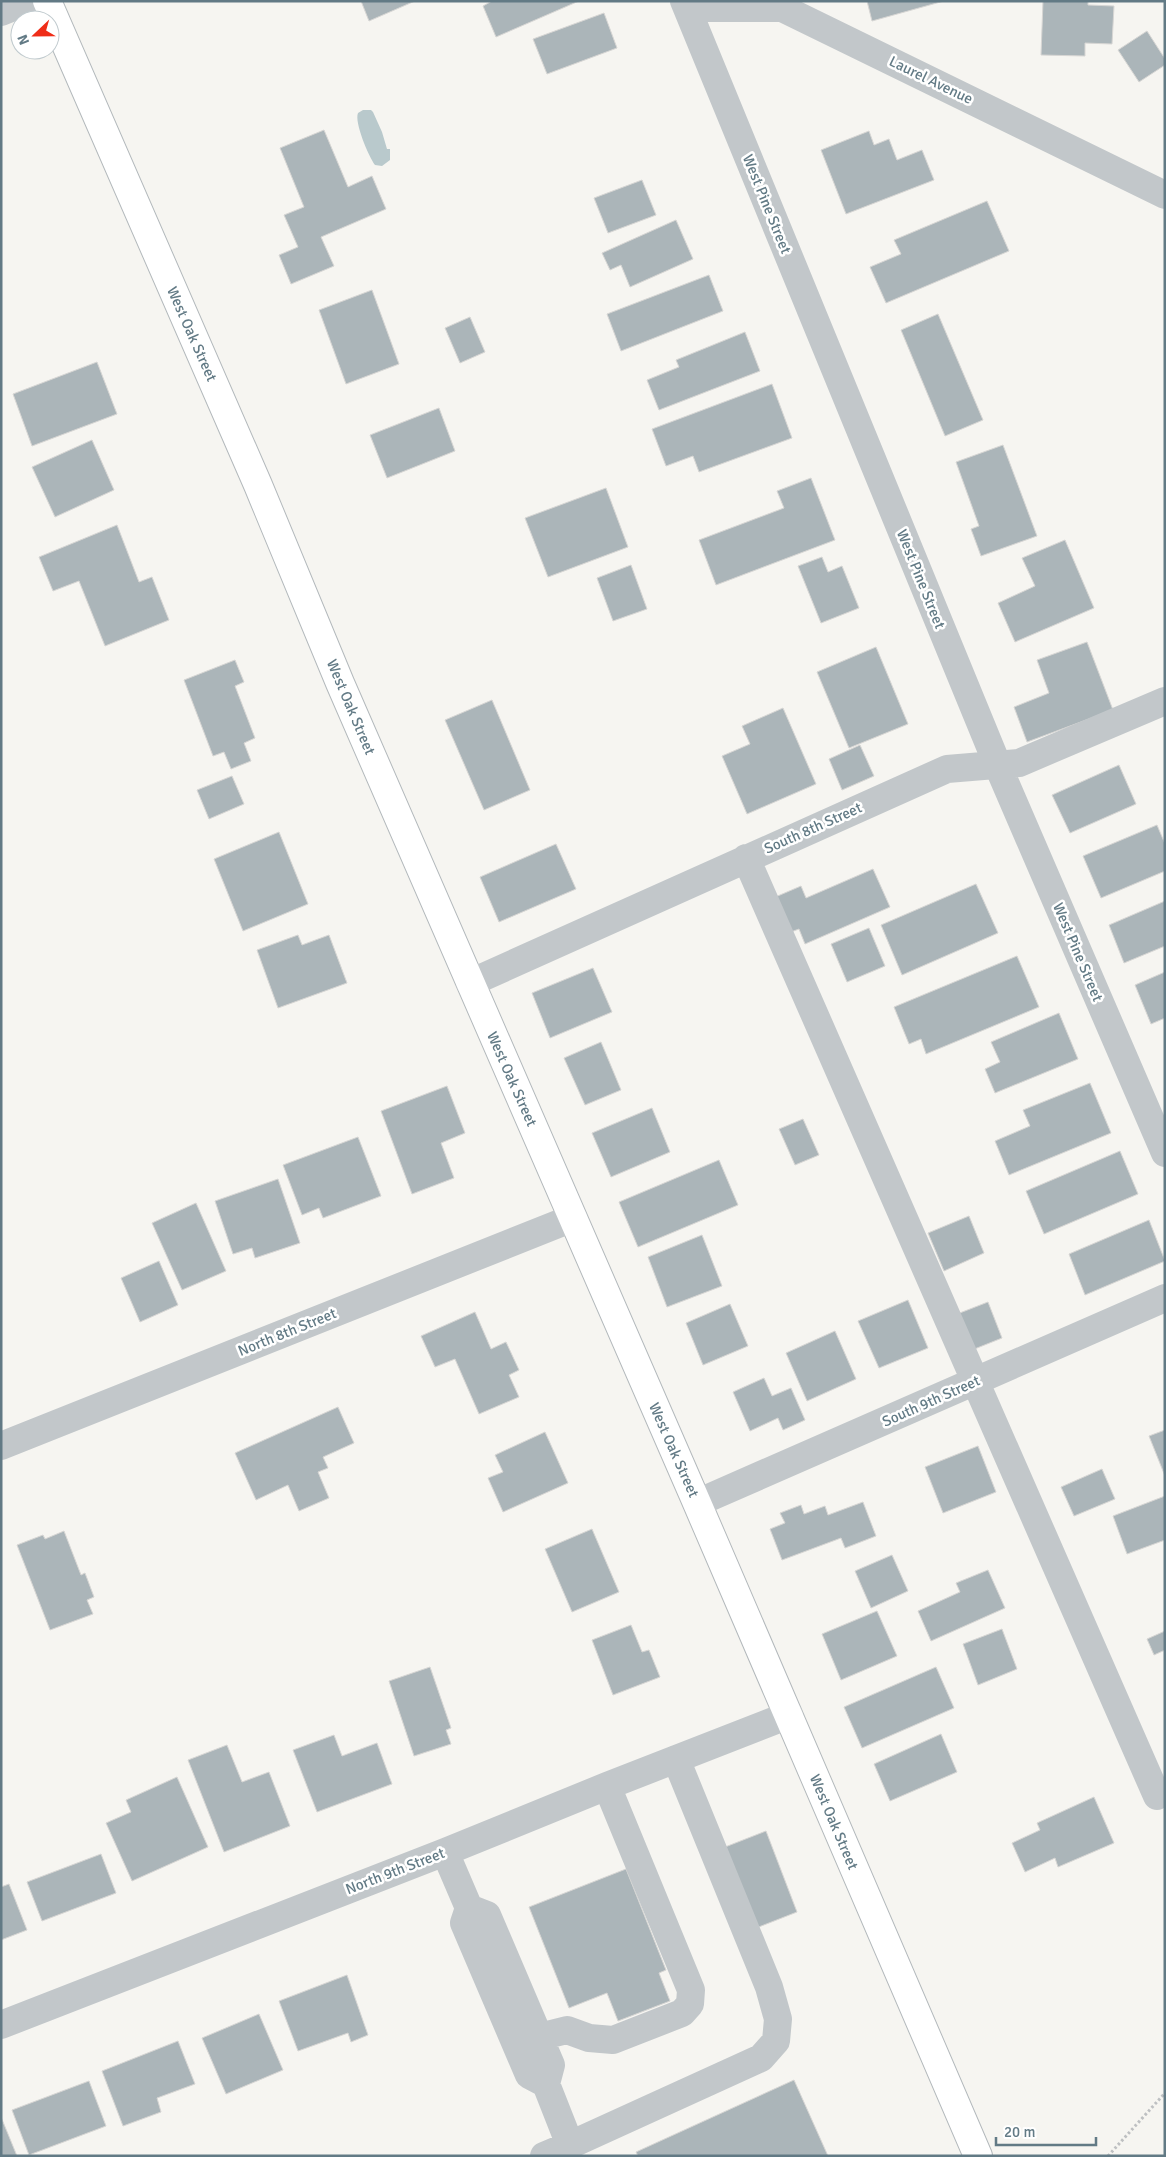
<svg xmlns="http://www.w3.org/2000/svg" width="1166" height="2157" font-family="Signika,sans-serif">
<style>
.water{fill:#b9c9cc}
.building{fill:#abb5b9;stroke:#d7d6d4}
.lines{fill:none;stroke-linecap:round;stroke-linejoin:round}
.major-casing{stroke:#b3b9bc;stroke-width:30}
.path{stroke:#bec0c2;stroke-width:3;stroke-dasharray:2.5 2.5;stroke-linecap:butt}
.minor{stroke:#c2c7ca;stroke-width:28}
.major{stroke:#fff;stroke-width:28}
.labels{text-anchor:middle;dominant-baseline:central;stroke-width:5;stroke-linejoin:round;paint-order:stroke}
.street-label{font-size:15px;fill:#627a85;stroke:#fff}
</style>
<rect width="100%" height="100%" fill="#f6f5f1"/>
<!-- water -->
<path class="water" d="M363,110H371L373,112L382,132L387,149H390V160L382,166L375,165C369,157 354,122 358,113Z"/>
<!-- building -->
<path class="building" d="M361,1H415L369,21Z
M492,1H579L496,37L483,6Z
M867,1H944L872,21Z
M1043,1H1088V5L1114,6L1112,44L1085,43V56L1041,55Z
M604,13L617,48L547,74L533,39Z
M1147,31L1165,59V65L1139,82L1118,50Z
M324,130L348,187L372,176L386,209L321,237L334,266L291,284L279,255L298,247L284,215L304,207L280,148Z
M869,131L874,145L889,139L897,160L922,150L934,180L846,214L821,150Z
M642,180L656,215L608,233L594,198Z
M987,201L1009,251L886,303L870,267L901,254L894,240Z
M676,220L693,259L630,287L621,265L610,270L602,253Z
M709,275L723,311L621,351L607,314Z
M372,290L399,364L346,384L319,310Z
M938,314L983,420L945,436L901,330Z
M470,317L485,352L460,363L445,328Z
M745,332L760,371L659,410L647,380L679,367L676,360Z
M97,362L117,414L32,446L13,394Z
M772,384L792,438L699,472L693,456L666,466L652,429Z
M439,408L455,451L387,478L370,435Z
M92,440L114,490L55,517L32,467Z
M1003,445L1037,536L981,556L971,529L979,526L956,462Z
M811,478L835,540L716,585L699,540L784,508L777,491Z
M606,488L628,547L548,577L525,518Z
M117,525L139,582L152,577L169,620L105,646L79,581L53,591L39,557Z
M1065,540L1094,608L1015,642L998,603L1035,586L1022,558Z
M822,557L828,572L842,566L859,608L821,623L798,566Z
M631,565L647,609L613,621L597,578Z
M1087,642L1113,710L1027,742L1014,707L1049,693L1037,660Z
M876,647L908,724L849,748L817,672Z
M235,660L244,682L235,686L255,738L244,743L251,761L231,769L224,752L213,756L184,680Z
M492,700L530,790L484,810L445,720Z
M783,708L816,784L747,814L722,756L750,744L742,726Z
M860,745L874,776L842,790L829,759Z
M1119,765L1136,804L1070,833L1052,795Z
M232,776L244,804L209,819L197,790Z
M1157,825L1165,844V871L1101,898L1083,856Z
M279,832L308,904L243,931L214,859Z
M556,844L576,889L499,922L480,877Z
M873,869L890,907L805,944L799,929L788,933L773,898L801,886L806,898Z
M976,884L998,933L902,975L881,925Z
M1165,901V946L1124,963L1109,925Z
M869,928L885,966L847,982L831,944Z
M298,935L302,945L329,935L347,983L278,1008L257,950Z
M1017,956L1039,1007L926,1054L921,1039L909,1044L894,1007Z
M593,968L612,1012L550,1038L532,993Z
M1165,972V1018L1151,1024L1135,985Z
M1059,1013L1078,1059L995,1093L985,1069L1000,1062L991,1042Z
M601,1042L621,1090L585,1105L564,1058Z
M1090,1083L1111,1133L1009,1175L995,1141L1030,1126L1023,1110Z
M447,1086L465,1133L441,1143L454,1178L412,1194L381,1111Z
M652,1108L670,1152L611,1177L592,1133Z
M803,1119L819,1155L795,1165L779,1129Z
M358,1137L381,1196L323,1218L319,1208L302,1215L283,1165Z
M1120,1151L1138,1194L1044,1234L1026,1191Z
M719,1160L738,1205L638,1247L619,1202Z
M278,1179L300,1243L255,1258L252,1248L233,1254L215,1201Z
M196,1203L226,1271L182,1290L152,1223Z
M969,1216L984,1253L944,1271L928,1233Z
M1149,1220L1165,1261L1085,1295L1069,1254Z
M702,1235L722,1286L667,1307L648,1257Z
M159,1261L178,1305L140,1322L121,1278Z
M908,1300L928,1348L879,1368L858,1321Z
M988,1302L1002,1338L967,1352L952,1316Z
M730,1304L748,1346L703,1365L686,1323Z
M475,1312L491,1349L506,1342L519,1370L509,1375L519,1397L479,1414L455,1359L435,1367L421,1336Z
M835,1331L856,1379L807,1401L786,1353Z
M764,1378L772,1396L791,1388L805,1420L783,1430L778,1418L750,1431L733,1392Z
M338,1407L354,1443L323,1457L328,1468L318,1472L329,1498L299,1511L288,1485L256,1500L235,1453Z
M1165,1430V1476L1149,1436Z
M545,1432L568,1483L503,1512L488,1478L503,1472L495,1455Z
M978,1446L996,1492L943,1513L925,1467Z
M1102,1469L1115,1499L1074,1516L1061,1487Z
M1165,1496V1540L1127,1554L1113,1516Z
M863,1502L876,1536L845,1548L841,1538L782,1560L770,1529L785,1523L780,1513L801,1505L804,1514L825,1506L828,1515Z
M592,1529L619,1592L572,1612L545,1549Z
M64,1531L81,1575L85,1573L94,1597L87,1600L93,1614L50,1630L17,1545L43,1535L45,1539Z
M892,1555L908,1591L871,1608L855,1571Z
M988,1570L1005,1608L931,1641L918,1611L960,1592L956,1583Z
M877,1611L897,1656L841,1680L822,1634Z
M631,1625L642,1652L649,1650L660,1677L613,1695L592,1640Z
M1002,1629L1017,1669L978,1685L963,1644Z
M1165,1631V1650L1154,1655L1147,1639Z
M430,1667L451,1728L446,1730L451,1744L414,1756L389,1681Z
M936,1667L954,1708L862,1748L844,1707Z
M941,1734L957,1772L890,1801L874,1764Z
M334,1735L342,1756L377,1743L392,1784L317,1812L293,1750Z
M227,1745L242,1782L269,1772L290,1826L224,1852L188,1760Z
M177,1777L208,1847L132,1881L106,1823L131,1812L126,1800Z
M1094,1797L1114,1843L1058,1867L1055,1858L1025,1872L1012,1843L1040,1830L1037,1823Z
M766,1831L797,1912L751,1930L720,1849Z
M101,1854L116,1893L42,1921L27,1882Z
M626,1869L666,1970L659,1973L670,2001L618,2021L607,1993L569,2008L529,1907Z
M9,1884L27,1930L1,1940V1887Z
M347,1975L368,2035L351,2042L348,2033L298,2051L279,2001Z
M259,2014L283,2070L226,2094L202,2038Z
M178,2041L195,2084L157,2098L161,2112L123,2126L102,2071Z
M794,2080L828,2156H638L636,2152Z
M89,2081L106,2126L29,2155L12,2110Z
M1,2117L17,2156H1Z"/>
<g class="lines">
<!-- major casing -->
<g class="major-casing">
<path id="major" d="M47,1L258,485L340,683L697,1503L978,2156"/>
</g>
<!-- path -->
<path class="path" d="M1108,2156L1165,2093"/>
<!-- minor -->
<path class="minor" d="M684,1L998,766L1165,1153
M687,8H782L1165,195
M1,12L28,1
M746,858L1157,1796
M470,983L947,769L1019,763L1165,701
M1,1446L573,1218
M697,1503L1165,1298
M445,1852L469,1908
M1,2025L445,1852L607,1786L789,1715
M539,2037L567,2030L589,2038L613,2040L682,2013L690,2004L691,1990L607,1786
M570,2145L761,2058L776,2041L778,2019L769,1987L676,1759
M544,2156L570,2145L546,2084L551,2065L487,1915L469,1908L464,1923L529,2075L546,2084"/>
<!-- major -->
<use href="#major" class="major"/>
</g>
<g class="labels">
<!-- street labels -->
<g class="street-label">
<text transform="translate(931 80) rotate(26)">Laurel Avenue</text>
<text transform="translate(767 204) rotate(68)">West Pine Street</text>
<text transform="translate(192 334) rotate(66)">West Oak Street</text>
<text transform="translate(921 579) rotate(68)">West Pine Street</text>
<text transform="translate(351 707) rotate(67)">West Oak Street</text>
<text transform="translate(813 828) rotate(-24)">South 8th Street</text>
<text transform="translate(1078 952) rotate(67)">West Pine Street</text>
<text transform="translate(512 1079) rotate(66)">West Oak Street</text>
<text transform="translate(287 1332) rotate(-22)">North 8th Street</text>
<text transform="translate(931 1401) rotate(-24)">South 9th Street</text>
<text transform="translate(674 1450) rotate(66)">West Oak Street</text>
<text transform="translate(834 1822) rotate(67)">West Oak Street</text>
<text transform="translate(395 1871) rotate(-21)">North 9th Street</text>
</g>
</g>
<!-- border -->
<rect width="1166" height="2157" fill="none" stroke="#627a85" stroke-width="5"/>
<!-- north arrow -->
<g transform="translate(35 35) rotate(248)"><circle r="24" fill="#ffffff" stroke="#c0cace"/>
<path d="M0-4L9 19L0 12L-9 19Z" fill="#ef2d18"/>
<text y="-8" font-size="14" font-weight="bold" text-anchor="middle" fill="#627a85">N</text>
</g>
<!-- scale -->
<path d="M996 2137v8h100v-8" fill="none" stroke="#627a85" stroke-width="2.5"/>
<text x="1004" y="2137" font-size="15" fill="#627a85" stroke="#ffffff" stroke-width="4" paint-order="stroke">20 m</text>
</svg>
